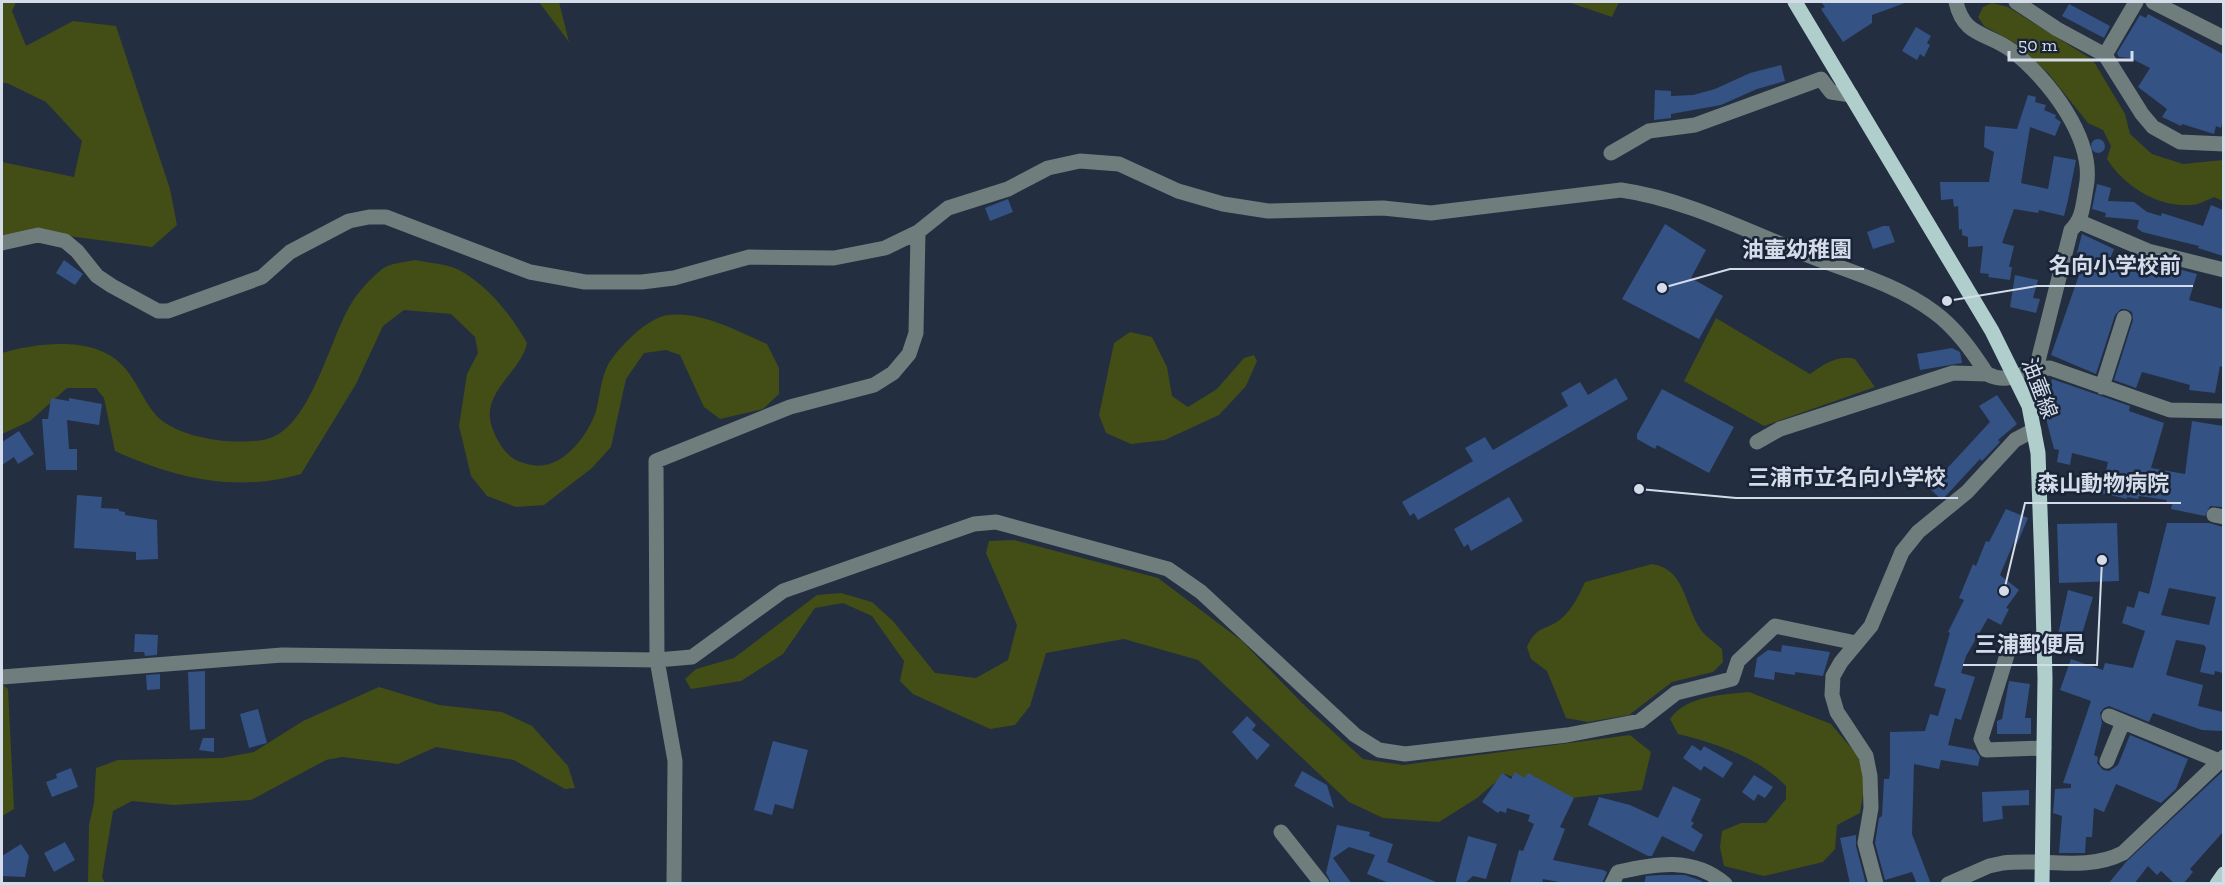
<svg xmlns="http://www.w3.org/2000/svg" width="2225" height="885" font-family="'Zilla Slab','Noto Sans JP',serif">
<style>
.green{fill:#434d16}
.building{fill:#345284;fill-rule:evenodd}
.lines{fill:none;stroke-linecap:round;stroke-linejoin:round}
.minor{stroke:#6f7d7d;stroke-width:15}
.major{stroke:#b0cecc;stroke-width:15}
.labels{text-anchor:middle;dominant-baseline:central;stroke-width:5;stroke-linejoin:round;paint-order:stroke}
.street-label{font-size:21px;fill:#d5dce9;stroke:#192436}
.leader{fill:none;stroke:#d5dce9;stroke-width:2}
.callout-dot{fill:#d5dce9;stroke:#192436;stroke-width:2}
.callout-label{font-size:22px;text-anchor:middle;font-weight:bold;fill:#d5dce9;stroke:#192436;stroke-width:5;stroke-linejoin:round;paint-order:stroke}
</style>
<rect width="100%" height="100%" fill="#232e40"/>
<!-- green -->
<path class="green" d="M2,2H16L12,11L26,46L73,21L116,26L170,189L177,225L152,247L68,236H2V162L74,177L82,141L46,102L7,83H2Z
M539,2H559L569,42Z
M1568,2H1619L1612,17Z
M1992,3L2008,7L2093,60L2125,114L2130,134L2152,154L2183,164L2223,160V201L2214,197C2207,200 2198,205 2191,205C2157,207 2125,187 2107,159L2111,146L2103,130L2088,123L2048,73L2015,43L1984,26L1978,17L1983,7Z
M415,260C429,263 450,264 461,271C489,287 512,316 527,343C522,367 498,381 491,405C487,419 493,432 500,444C508,457 516,462 532,465C561,471 588,436 596,411C600,396 601,376 609,363C620,346 647,318 668,315C702,311 737,331 767,344L779,368V394L763,409L720,419L704,407L680,355L666,350L644,353L626,379L611,447L592,468L544,505L516,507L487,496L471,476L459,426L467,374L478,353L475,337L451,314L404,310L383,326L356,384L301,474C237,493 174,478 115,451L104,398L96,388H67L30,421L2,434V353C36,343 94,335 122,365C136,379 143,400 155,414C176,439 237,446 267,439C311,428 330,337 351,304C357,293 371,278 381,270C388,263 406,262 415,260Z
M1716,318L1810,374C1823,365 1838,354 1855,359L1875,387L1764,426L1684,381Z
M1130,332L1152,337L1167,367L1172,396L1188,407L1217,389L1244,358L1254,355L1257,361L1246,386L1219,415L1165,440L1131,444L1106,433L1099,415L1114,343Z
M1014,540L1158,578L1242,641L1306,707L1363,759L1403,765L1630,735L1651,752L1642,790L1571,798L1505,774L1477,798L1439,822L1383,818L1349,802L1198,660L1124,639L1046,653L1030,706L1015,725L990,729L913,694L900,681L904,661L872,616L843,603L815,608L783,654L741,681L691,689L685,679L696,669L734,658L817,595L841,593L872,602L893,621L935,673L976,678L1008,660L1017,625L986,553L989,541Z
M1652,564C1686,569 1684,606 1701,630C1706,637 1716,643 1722,649L1723,662L1713,672L1672,682L1629,715L1588,722L1566,718L1547,671L1531,659L1527,647C1538,623 1546,632 1562,618C1573,608 1579,595 1585,582Z
M2,684L8,689L14,809L2,816Z
M379,687L439,705L502,712L532,726L568,766L575,788L565,789L514,760L436,747L398,764L342,757L326,760L251,800L173,805L132,801L113,811L102,877L105,883H88L89,825L94,803L96,768L118,760L222,758L254,752L303,721Z
M1749,692L1831,724L1858,756L1865,782L1860,813L1837,825L1835,849L1823,862L1764,876L1724,866L1720,847L1722,831L1741,823H1766L1786,799V786C1759,758 1716,743 1678,734L1670,719C1687,695 1723,695 1749,692Z"/>
<!-- building -->
<path class="building" d="M1821,2H1905V3L1872,15V23L1843,42L1821,9L1825,7Z
M2069,4L2110,26L2104,38L2062,16Z
M2148,14L2223,54V119L2221,128L2216,126L2214,134L2182,124L2181,126L2162,117L2167,109L2138,87L2150,68L2130,58L2119,57L2117,53L2140,15L2146,18Z
M1916,27L1931,36L1927,43L1930,45L1924,57L1920,54L1917,60L1902,51Z
M1781,65L1785,81L1757,89L1721,105L1671,114V118L1654,120L1655,90L1671,91V96L1693,95L1715,89L1750,73Z
M2028,95L2036,97L2035,102L2046,105L2044,110L2056,115L2055,118L2061,122L2055,136L2030,127L2021,183L2048,189L2054,156L2076,160L2068,200L2064,216L2039,210L2038,213L2014,209L2002,243L2014,246L2009,267H2012L2010,280L1988,277L1989,274L1980,273L1983,246L1968,247V237L1962,235V229L1959,230L1958,206L1954,207L1953,199L1941,200L1940,182H1989L1994,152L1984,147L1985,126L2017,129Z
M2091 146a7 7 0 1 1 14 0a7 7 0 1 1-14 0Z
M2097,184L2111,188L2108,201L2134,202L2147,212L2161,216L2162,213L2203,226L2211,205L2223,210V256L2198,248L2199,246L2142,232L2137,228L2139,220L2105,217L2106,213L2092,209Z
M1008,199L1013,212L990,221L985,208Z
M1665,224L1706,250L1691,278L1723,296L1699,339L1622,299Z
M1883,226H1889L1895,242L1873,249L1867,232Z
M2082,234L2114,249L2110,259L2148,272L2151,262L2197,274L2189,300L2223,309V367L2220,366L2215,393L2189,390L2190,385L2142,372L2136,388L2114,380L2133,320L2132,312L2126,309H2121L2115,315L2096,374L2051,355L2086,255L2077,253Z
M64,260L83,274L75,285L56,273Z
M2015,275L2038,280L2033,298L2040,299L2036,313L2010,307Z
M1952,348L1960,352L1962,363L1920,370L1917,354Z
M1616,378L1628,399L1418,520L1414,513L1410,516L1402,502L1473,461L1465,448L1485,437L1493,450L1568,406L1561,393L1580,382L1588,395Z
M2052,379L2130,406L2129,411L2164,423L2151,468L2185,474L2192,421L2223,426V507L2210,506L2205,516L2171,509L2172,504L2166,503L2167,500L2139,496L2138,499L2127,497V499L2101,493L2108,462L2072,453L2070,465L2057,462L2059,450L2054,449L2043,407Z
M1662,389L1734,427L1709,473L1657,445L1655,449L1637,439V434Z
M1997,395L2017,424L1998,440L2000,442L1982,461L1980,459L1942,500L1929,488L1990,422L1979,406Z
M51,398L69,401V398L102,404L99,425L67,420L69,449H77V470H46L42,419H48Z
M19,431L34,454L18,464L14,457L2,465V442Z
M77,495L102,497L101,508L119,509V511L125,512V515L157,520L158,559L136,560V552L74,548Z
M1509,497L1523,521L1471,551L1468,544L1464,547L1454,529Z
M2006,509L2028,518L2017,544L2014,542L2000,575L2019,590L2006,608L2009,609L2001,625L1988,618L1966,656L1961,673L1975,677L1961,720L1955,718L1948,745L1975,750L1980,757L1978,766L1941,760L1939,769L1914,764L1912,834L1931,884H1917L1912,872L1885,880L1875,843L1879,818L1882,816L1884,779H1889L1890,773V732L1925,731L1930,714L1938,716L1946,689L1934,686L1950,633L1948,632L1964,600L1959,598L1973,564L1976,566L1986,541L1989,542Z
M2117,523L2119,581L2059,583L2057,524Z
M2167,523H2209L2223,527V673L2215,671L2214,675L2200,672L2206,648L2204,645L2176,640L2166,675L2203,685L2198,706L2223,712V731L2202,730L2153,713L2149,722L2109,706L2104,708L2100,713L2102,723L2094,755L2098,757L2097,763L2103,770L2109,771L2118,765L2130,735L2188,759L2176,789L2161,803L2116,784L2104,812L2094,808L2092,837H2086L2085,853H2059L2062,816L2053,813L2055,789L2071,788V784L2063,783L2091,701L2060,690L2071,659L2103,670L2105,663L2133,668L2145,631L2122,623L2127,606L2134,608L2139,591L2149,594ZM2169,588L2216,597L2209,625L2161,615Z
M2068,590L2093,597L2076,654L2055,648Z
M135,634L158,635L157,655L145,656L144,652H134Z
M1782,645L1830,652L1823,676L1795,672V675L1775,672L1774,680L1754,677L1757,658L1768,650L1781,652Z
M205,671V729L190,730L188,672Z
M160,674V689L147,690L146,675Z
M2009,681L2030,684L2025,718H2031V734H1997V721L2002,719Z
M258,709L267,743L249,748L240,714Z
M1247,716L1256,725L1252,730L1270,745L1257,760L1232,732Z
M203,738H214V752L199,750Z
M773,741L808,750L793,809L775,804L772,815L754,810Z
M1692,745L1701,751L1704,746L1733,763L1723,778L1704,766L1701,771L1683,758Z
M71,768L78,787L52,797L46,782L57,778L56,774Z
M1302,771L1327,785L1334,808L1294,786Z
M2223,771V832L2190,869L2193,872L2183,884H2175L2161,871L2157,875L2148,866L2134,884H2108L2126,862Z
M1515,772L1524,778L1528,773L1574,798L1560,827L1565,829L1553,860L1603,870L1607,872L1602,884H1570L1543,879L1542,884H1510L1519,850L1523,851L1534,824L1528,821L1530,815L1507,808L1506,813L1500,811L1498,813L1482,802L1502,773L1511,779Z
M1754,775L1773,787L1765,798L1758,794L1754,801L1742,792Z
M1673,786L1701,799L1691,821L1694,823L1691,827L1703,835L1694,852L1662,836L1652,856H1648L1588,825L1599,797L1630,805L1658,818Z
M2029,790V805L2002,806L2003,819L1983,822L1982,792Z
M1337,825L1370,832L1369,836L1393,844L1387,862L1441,884H1391L1367,874L1375,855L1349,847L1333,858L1352,884H1332L1326,873Z
M1856,835V846L1866,884H1850L1840,838Z
M1468,836L1497,844L1486,879L1473,876L1464,884H1455Z
M65,842L75,860L54,872L44,853Z
M21,844L29,856L25,877L2,876V856Z
M1660,875H1685L1702,881V884H1644L1646,876Z"/>
<g class="lines">
<!-- minor -->
<path class="minor" d="M1956,2C1964,37 1986,32 2011,50C2048,78 2096,140 2086,188C2083,204 2083,219 2071,230L2036,369
M2016,2L2057,29L2105,55L2142,114L2153,127L2180,142L2224,144
M2153,2L2224,38
M2105,55L2136,2
M1611,153L1649,131L1695,125L1821,79L1831,92L1851,95
M2080,222L2148,251L2224,270
M2,243L38,235L65,241L77,251L97,276L112,286L158,311H168L262,277L290,252L349,221L369,217H386L530,272L585,282H642L674,278L749,257L834,258L885,248L918,232L948,208L1008,189L1048,168L1080,161L1119,164L1178,191L1223,204L1268,211L1383,208L1431,213L1621,190C1685,199 1749,232 1810,256C1851,272 1898,285 1934,312C1956,328 1972,351 1987,374C2010,386 2026,369 2050,368L2170,410L2224,411
M2102,387L2124,318
M1757,442L1780,429L1953,373L1987,374
M2214,515L2224,517
M2011,642L1981,739L1986,750L2044,748
M2,677L282,655L657,660L692,657L783,591L974,524L996,522L1168,569L1201,592L1355,735L1379,750L1405,754L1567,735L1640,721L1676,693L1732,679L1738,661L1775,626L1856,643
M2109,716L2219,761
M2107,761L2123,722
M1281,832L1322,884
M674,884L675,761L657,660L656,461L790,407L874,385L893,373L909,354L916,333L918,232
M1612,884L1618,872C1654,864 1693,856 1725,884
M1876,884L1865,843L1871,808L1870,776L1866,756L1837,712L1832,695L1833,676L1841,662L1871,626L1902,552L1918,532L1967,492L2015,440L2034,430
M1948,884L1989,866L2003,863C2043,858 2086,872 2123,853L2224,757"/>
<!-- major -->
<path class="major" d="M1795,2L1992,331L2029,406L2038,453L2042,566L2045,678L2042,884
M2217,884L2224,874"/>
</g>
<g class="labels">
<!-- street labels -->
<g class="street-label">
<text transform="translate(2040 388) rotate(69)">油壷線</text>
</g>
</g>
<!-- callouts -->
<path class="leader" d="M1662 288L1730 269H1864M1947 301L2037 286H2193M1639 489L1736 498H1958M2004 591L2025 503H2181M2102 560L2097 665H1963"/>
<g class="callout-dot">
<circle cx="1662" cy="288" r="6"/>
<circle cx="1947" cy="301" r="6"/>
<circle cx="1639" cy="489" r="6"/>
<circle cx="2004" cy="591" r="6"/>
<circle cx="2102" cy="560" r="6"/>
</g>
<g class="callout-label">
<text x="1797" y="257">油壷幼稚園</text>
<text x="2115" y="273">名向小学校前</text>
<text x="1847" y="485">三浦市立名向小学校</text>
<text x="2103" y="491">森山動物病院</text>
<text x="2030" y="652">三浦郵便局</text>
</g>
<!-- border -->
<rect width="2225" height="885" fill="none" stroke="#d5dce9" stroke-width="6"/>
<!-- scale -->
<path d="M2009 51v9h123v-9" fill="none" stroke="#d5dce9" stroke-width="3"/>
<text x="2018" y="51" font-size="18" fill="#d5dce9" stroke="#192436" stroke-width="4.5" paint-order="stroke">50 m</text>
</svg>
